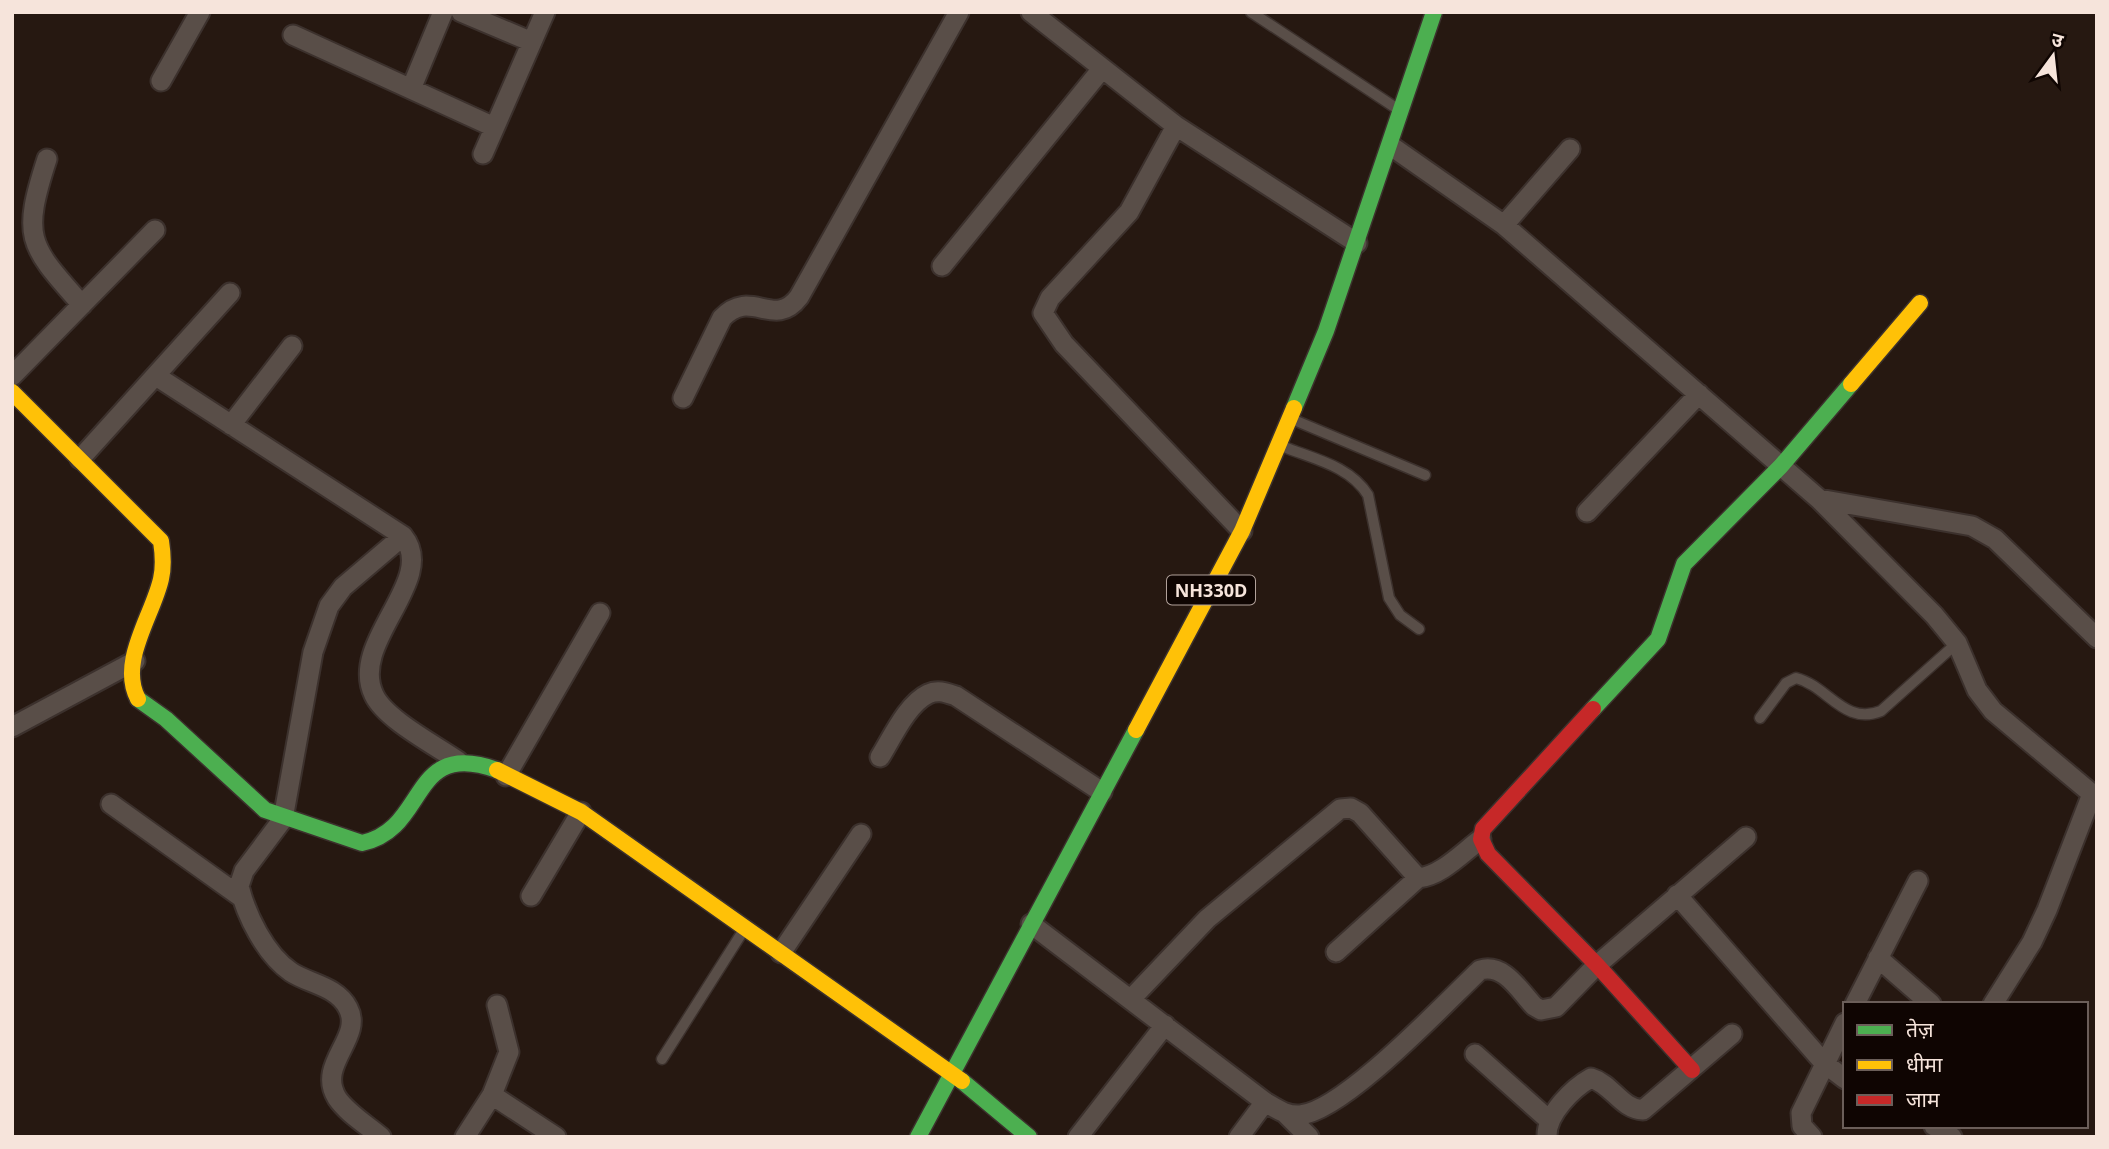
<svg xmlns="http://www.w3.org/2000/svg" width="2109" height="1149" font-family="'Open Sans','Noto Sans Devanagari',sans-serif">
<style>
.lines{fill:none;stroke-linecap:round;stroke-linejoin:round}
.lane-casing{stroke:#3c312d;stroke-width:13}
.street-casing{stroke:#3c312d;stroke-width:23}
.fast-casing{stroke:#3c312d;stroke-width:19}
.slow-casing{stroke:#3c312d;stroke-width:19}
.jam-casing{stroke:#3c312d;stroke-width:19}
.lane{stroke:#594e48;stroke-width:10}
.street{stroke:#594e48;stroke-width:19}
.fast{stroke:#4caf50;stroke-width:16}
.slow{stroke:#ffc107;stroke-width:16}
.jam{stroke:#c62828;stroke-width:16}
.labels{text-anchor:middle;dominant-baseline:central;stroke-width:7;stroke-linejoin:round;paint-order:stroke}
.shield{fill:#0f0502;stroke:#b1a19a;stroke-width:2}
.shield-label{font-size:18px;font-weight:bold;fill:#f6e4db}
</style>
<rect width="100%" height="100%" fill="#261811"/>
<g class="lines">
<defs>
<path id="lane" d="M 1251,12 L 1396,108
M 1294,420 L 1425,475
M 1284,447 C 1314,459 1350,466 1368,495 L 1389,598 L 1400,615 L 1419,629
M 1760,718 L 1786,683 L 1796,678 C 1828,686 1844,726 1881,711 L 1957,643
M 662,1059 L 745,928"/>
<path id="street" d="M 461,12 L 532,42
M 1031,12 L 1176,126 L 1357,243
M 293,35 L 494,127
M 161,81 L 200,12
M 411,89 L 443,12
M 1176,126 L 1129,212 L 1050,298 L 1043,313 L 1064,344 L 1242,531
M 1391,146 L 1504,225 L 1819,499 L 1934,615 L 1957,643 L 1977,690 L 1993,711 L 2097,798
M 483,154 L 545,12
M 47,159 C 21,239 29,245 82,305
M 1504,225 L 1570,149
M 942,266 L 1101,70
M 12,376 L 155,230
M 156,376 L 403,536 C 439,580 348,642 374,695 C 385,719 435,745 458,761
M 683,398 L 722,318 C 751,287 774,330 799,297 L 959,12
M 231,425 L 292,346
M 80,459 L 230,293
M 1819,499 L 1972,526 L 1995,539 L 2097,638
M 1587,512 L 1699,394
M 12,727 L 135,661
M 880,757 C 892,738 907,704 928,694 C 938,689 947,693 956,696 L 1102,792
M 506,776 L 600,613
M 111,804 L 241,897
M 1677,895 L 1824,1063 L 1845,1079
M 531,896 L 581,812
M 1031,924 L 1265,1102 C 1277,1109 1286,1116 1300,1115 C 1344,1111 1444,1004 1480,970 C 1504,963 1519,990 1534,1006 L 1541,1010 L 1556,1007 L 1597,965 L 1746,837
M 1336,952 L 1418,878
M 781,953 L 861,834
M 1878,958 L 1931,1004
M 1131,999 L 1207,919 L 1340,809 L 1351,808 L 1360,813 L 1418,878 C 1441,876 1462,853 1481,839
M 1855,1004 L 1918,881
M 1993,1004 L 2032,942 L 2047,910 L 2092,794
M 1475,1054 L 1550,1121
M 492,1095 L 556,1137
M 1286,1114 L 1309,1137
M 1934,1126 L 1952,1137
M 381,1137 C 367,1125 347,1113 337,1098 C 316,1064 364,1038 348,1008 C 337,986 309,984 291,972 C 265,954 246,915 239,886 L 244,871 L 283,819 L 313,652 L 329,606 L 343,587 L 403,536
M 465,1137 L 492,1095 L 509,1052 L 497,1005
M 1078,1137 L 1165,1025
M 1239,1137 L 1265,1102
M 1547,1137 C 1546,1114 1573,1088 1591,1078 C 1612,1084 1621,1109 1643,1110 L 1732,1034
M 1812,1137 L 1802,1126 L 1801,1113 L 1845,1023"/>
<path id="fast" d="M 1294,408 L 1326,331 L 1434,12
M 138,699 L 166,719 L 265,810 L 362,843 C 429,829 408,738 497,770
M 1593,709 L 1658,639 L 1684,564 L 1781,466 L 1851,384
M 962,1081 L 1029,1137
M 918,1137 L 1136,730"/>
<path id="slow" d="M 1851,384 L 1920,303
M 12,392 L 161,541 C 163,554 164,566 161,579 C 153,615 118,662 138,699
M 1136,730 L 1242,531 L 1294,408
M 497,770 L 581,812 L 962,1081"/>
<path id="jam" d="M 1593,709 L 1483,829 L 1481,839 L 1488,854 L 1597,965 L 1692,1070"/>
</defs>
<use href="#lane" class="lane-casing"/>
<use href="#street" class="street-casing"/>
<use href="#fast" class="fast-casing"/>
<use href="#slow" class="slow-casing"/>
<use href="#jam" class="jam-casing"/>
<use href="#lane" class="lane"/>
<use href="#street" class="street"/>
<use href="#fast" class="fast"/>
<use href="#slow" class="slow"/>
<use href="#jam" class="jam"/>
</g>
<g class="labels">
<rect class="shield" x="1167" y="575.5" width="88" height="29" rx="5"/>
<g class="shield-label">
<text x="1211" y="590">NH330D</text>
</g>
</g>
<rect width="2109" height="1149" fill="none" stroke="#f6e4db" stroke-width="28"/>
<rect x="1843" y="1002" width="245" height="126" fill="#0f0502" stroke="#6b5e59" stroke-width="2"/>
<rect x="1857" y="1025" width="35" height="10" fill="#4caf50" stroke="#6b5e59" stroke-width="2"/>
<text x="1906" y="1037" font-size="21" fill="#f6e4db">तेज़</text>
<rect x="1857" y="1060" width="35" height="10" fill="#ffc107" stroke="#6b5e59" stroke-width="2"/>
<text x="1906" y="1072" font-size="21" fill="#f6e4db">धीमा</text>
<rect x="1857" y="1095" width="35" height="10" fill="#c62828" stroke="#6b5e59" stroke-width="2"/>
<text x="1906" y="1107" font-size="21" fill="#f6e4db">जाम</text>
<g transform="translate(2053 56) rotate(15)" stroke="#0f0502" stroke-width="5" paint-order="stroke">
<path d="M0-5L12 26L0 18L-12 26Z" fill="#f6e4db"/>
<text y="-10" font-size="19" font-weight="bold" text-anchor="middle" fill="#f6e4db">उ</text>
</g>
</svg>
